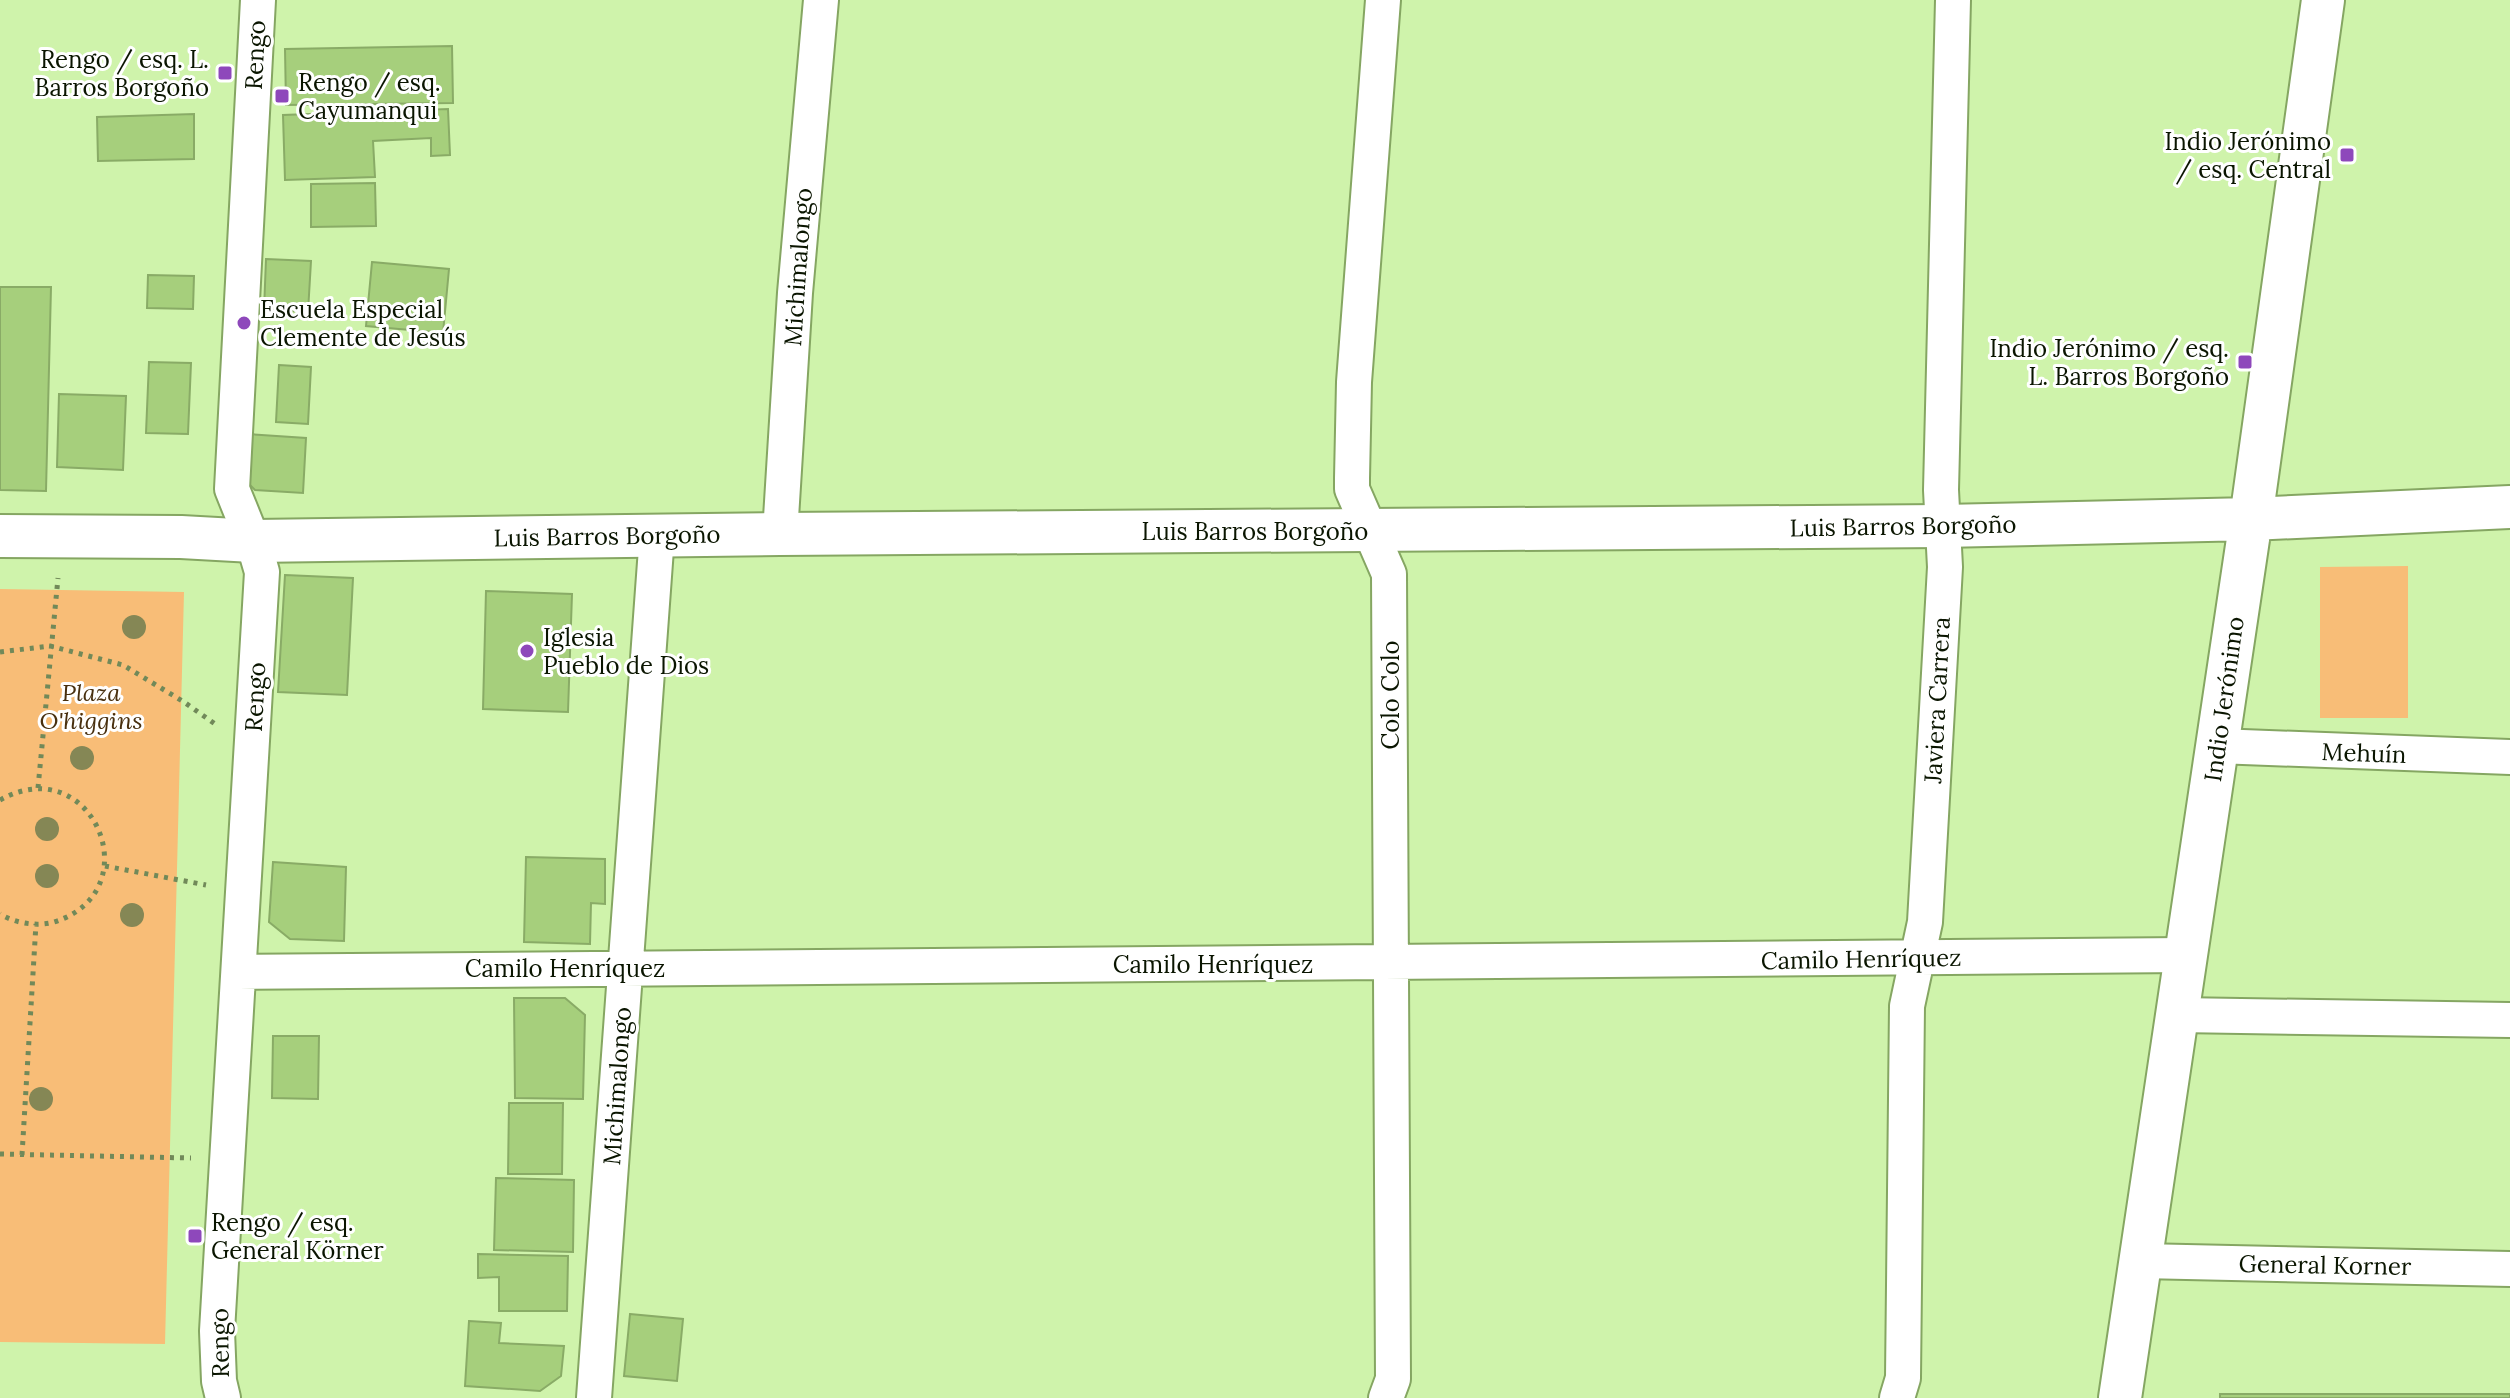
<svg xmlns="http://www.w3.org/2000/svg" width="2510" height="1398" font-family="Lora,serif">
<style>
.green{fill:#f8bd77}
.building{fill:#a6cf7c;stroke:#89ab66;stroke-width:2}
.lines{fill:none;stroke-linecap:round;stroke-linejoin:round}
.minor-casing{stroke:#85a662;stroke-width:38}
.tertiary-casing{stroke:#85a662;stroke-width:46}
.path{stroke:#718959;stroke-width:5;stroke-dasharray:4 6;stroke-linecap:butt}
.minor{stroke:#fff;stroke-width:34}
.tertiary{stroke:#fff;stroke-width:42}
.tree{fill:#858755}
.poi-dot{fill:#8e48bb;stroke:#fff;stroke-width:3}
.labels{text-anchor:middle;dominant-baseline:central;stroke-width:6;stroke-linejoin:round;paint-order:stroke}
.street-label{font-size:24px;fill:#0a1500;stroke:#fff}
.poi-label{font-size:24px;fill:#0a1500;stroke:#fff;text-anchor:start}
.park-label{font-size:24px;font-style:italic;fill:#482f0e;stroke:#fff}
</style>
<rect width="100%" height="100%" fill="#cff3ab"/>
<path class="green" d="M 2408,566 L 2408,718 L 2320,718 L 2320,567 Z
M 0,589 L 184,592 L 165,1344 L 0,1342 Z"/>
<path class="building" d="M 452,46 L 453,103 L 286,105 L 285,49 Z
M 448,109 L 450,155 L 431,156 L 431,138 L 373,141 L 375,177 L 285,180 L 283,115 Z
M 194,114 L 194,159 L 98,161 L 97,117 Z
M 375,183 L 376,226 L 311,227 L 311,184 Z
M 266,259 L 311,261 L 308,312 L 264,310 Z
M 372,262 L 449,269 L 443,333 L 366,326 Z
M 148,275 L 194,276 L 193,309 L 147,308 Z
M 0,287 L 51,287 L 46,491 L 0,490 Z
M 149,362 L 191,363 L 188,434 L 146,433 Z
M 279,365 L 311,367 L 308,424 L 276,422 Z
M 59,394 L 126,396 L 123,470 L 57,467 Z
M 247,434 L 306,438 L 303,493 L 255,490 L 241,476 Z
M 285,575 L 353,578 L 347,695 L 278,692 Z
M 486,591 L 572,594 L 568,712 L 483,709 Z
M 526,857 L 605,859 L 605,904 L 591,903 L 590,944 L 524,942 Z
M 273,862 L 346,867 L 344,941 L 290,939 L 269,922 Z
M 514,998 L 565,998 L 585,1015 L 583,1099 L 515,1098 Z
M 273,1036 L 319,1036 L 318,1099 L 272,1098 Z
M 509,1103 L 563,1103 L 562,1174 L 508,1174 Z
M 496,1178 L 574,1180 L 573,1252 L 494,1250 Z
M 478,1254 L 568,1256 L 567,1311 L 499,1311 L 499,1277 L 478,1278 Z
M 630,1314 L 683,1319 L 677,1381 L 624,1376 Z
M 469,1321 L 501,1323 L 499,1343 L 564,1346 L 561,1376 L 540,1391 L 465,1386 Z
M 2220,1394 L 2510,1394 L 2510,1398 L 2220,1398 Z"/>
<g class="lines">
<defs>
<path id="minor" d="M 1383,0 L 1354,382 L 1352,478 L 1352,489 L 1389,574 L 1393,1379 L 1386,1398
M 780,534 L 795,293 L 821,0
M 2217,746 L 2510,757
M 239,972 L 2186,955
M 2178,1015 L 2510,1020
M 2141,1261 L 2510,1269
M 223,1398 L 219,1381 L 217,1331 L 262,572 L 253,541 L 232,489 L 258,0
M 594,1398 L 657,535
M 1897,1398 L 1903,1378 L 1907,1006 L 1925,922 L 1945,567 L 1941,490 L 1953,0"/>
<path id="tertiary" d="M 0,536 L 181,537 L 253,541 L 780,534 L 1943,526 L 2251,519 L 2510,507
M 2120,1398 L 2251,519 L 2323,0"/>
</defs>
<use href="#minor" class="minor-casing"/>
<use href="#tertiary" class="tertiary-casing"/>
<path class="path" d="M 0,652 L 50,646 L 123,665 L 184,702 L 215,724
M 38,788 L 58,578
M 0,800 C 93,748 152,892 54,922 C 36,927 15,923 0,914
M 105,866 L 206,885
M 0,1154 L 191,1158
M 22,1155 L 36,924"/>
<use href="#minor" class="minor"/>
<use href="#tertiary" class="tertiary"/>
</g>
<g class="tree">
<circle cx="134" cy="627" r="12"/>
<circle cx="82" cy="758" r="12"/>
<circle cx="47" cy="829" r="12"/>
<circle cx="47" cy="876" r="12"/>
<circle cx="132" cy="915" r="12"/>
<circle cx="41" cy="1099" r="12"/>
</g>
<g class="poi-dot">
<rect x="217" y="65" width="16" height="16" rx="4"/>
<rect x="274" y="88" width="16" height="16" rx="4"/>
<rect x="2339" y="147" width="16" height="16" rx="4"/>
<circle cx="244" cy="323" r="8"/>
<rect x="2237" y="354" width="16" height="16" rx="4"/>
<circle cx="527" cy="651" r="8"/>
<rect x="187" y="1228" width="16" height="16" rx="4"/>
</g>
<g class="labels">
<g class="street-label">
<text transform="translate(255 55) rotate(-87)">Rengo</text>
<text transform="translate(798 267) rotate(-86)">Michimalongo</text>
<text transform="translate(1903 526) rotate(-1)">Luis Barros Borgoño</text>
<text x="1255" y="531">Luis Barros Borgoño</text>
<text transform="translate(607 536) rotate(-1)">Luis Barros Borgoño</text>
<text transform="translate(1390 695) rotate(-90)">Colo Colo</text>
<text transform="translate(255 697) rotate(-87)">Rengo</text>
<text transform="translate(2224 699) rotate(-82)">Indio Jerónimo</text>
<text transform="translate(1937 700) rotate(-87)">Javiera Carrera</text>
<text transform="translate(2364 753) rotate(2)">Mehuín</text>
<text transform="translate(1861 959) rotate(-1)">Camilo Henríquez</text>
<text x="1213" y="964">Camilo Henríquez</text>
<text x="565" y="968">Camilo Henríquez</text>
<text transform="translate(617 1086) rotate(-86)">Michimalongo</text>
<text transform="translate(2325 1265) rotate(1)">General Korner</text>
<text transform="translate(220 1343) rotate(-91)">Rengo</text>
</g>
<g class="poi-label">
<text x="209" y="59" text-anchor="end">Rengo / esq. L.<tspan x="209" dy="28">Barros Borgoño</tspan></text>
<text x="298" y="82">Rengo / esq.<tspan x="298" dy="28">Cayumanqui</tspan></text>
<text x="2331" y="141" text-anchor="end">Indio Jerónimo<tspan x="2331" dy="28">/ esq. Central</tspan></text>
<text x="260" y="309">Escuela Especial<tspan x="260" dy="28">Clemente de Jesús</tspan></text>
<text x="2229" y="348" text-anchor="end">Indio Jerónimo / esq.<tspan x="2229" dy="28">L. Barros Borgoño</tspan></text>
<text x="543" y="637">Iglesia<tspan x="543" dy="28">Pueblo de Dios</tspan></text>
<text x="211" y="1222">Rengo / esq.<tspan x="211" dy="28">General Körner</tspan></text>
</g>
<g class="park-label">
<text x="91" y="692">Plaza<tspan x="91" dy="28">O'higgins</tspan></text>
</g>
</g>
</svg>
